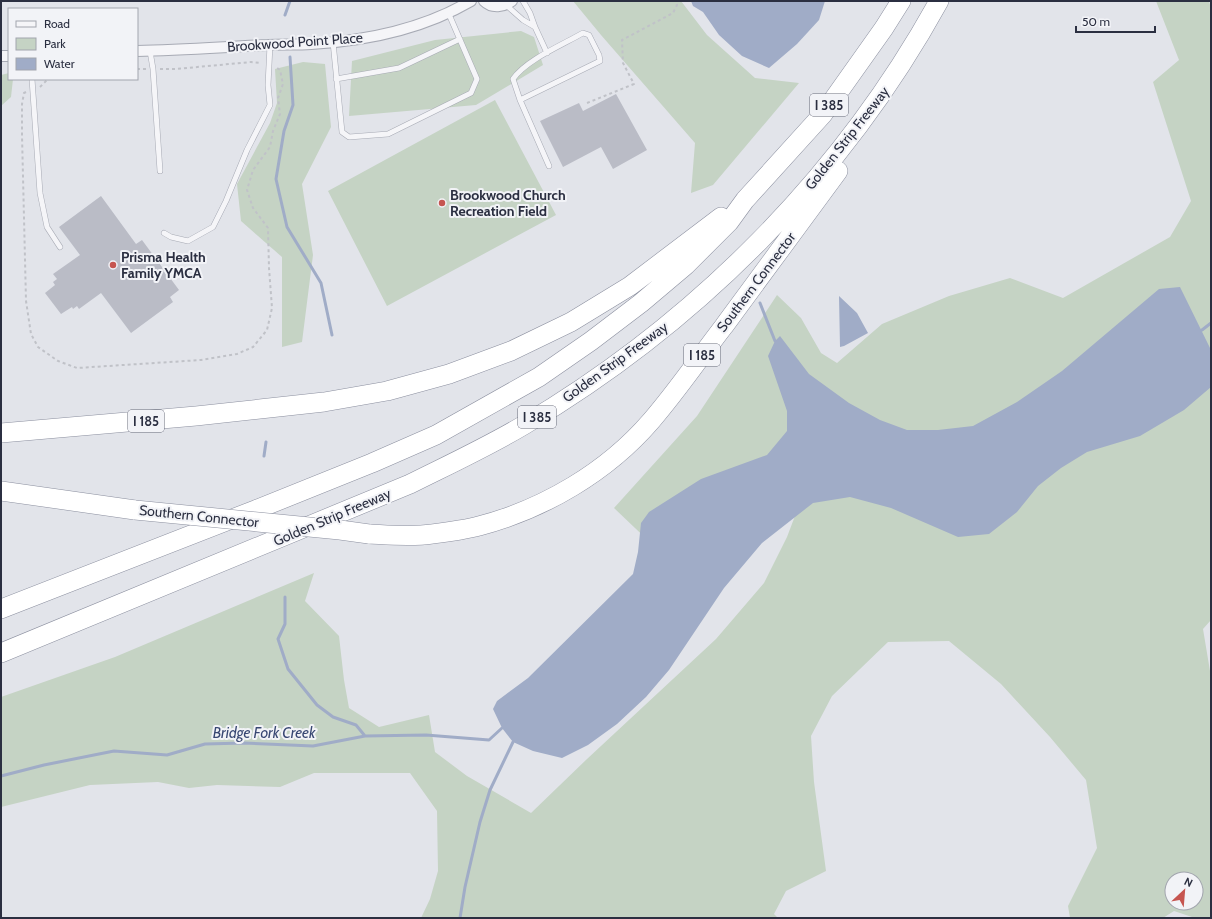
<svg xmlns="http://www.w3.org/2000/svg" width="1212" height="919" font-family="Cabin,sans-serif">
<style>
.green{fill:#c5d3c4;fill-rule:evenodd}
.water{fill:#a0acc7}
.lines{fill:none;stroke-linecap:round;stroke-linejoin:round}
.stream{stroke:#a0acc7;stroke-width:3}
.building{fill:#babcc6}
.lane-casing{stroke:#a7aab4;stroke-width:6}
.street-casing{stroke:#a7aab4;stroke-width:12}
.highway-casing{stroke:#8b8f9f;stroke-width:20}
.path{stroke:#c0c2c8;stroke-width:2;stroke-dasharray:3 3;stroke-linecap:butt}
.lane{stroke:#f5f5f8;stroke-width:5}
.street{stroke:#f5f5f8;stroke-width:10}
.highway{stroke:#fff;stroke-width:19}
.highway-bridge-casing{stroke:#8b8f9f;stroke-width:20;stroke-linecap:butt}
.highway-bridge{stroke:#fff;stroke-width:19}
.poi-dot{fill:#c65550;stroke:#f2f3f7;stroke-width:1.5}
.labels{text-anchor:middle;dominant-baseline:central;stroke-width:4;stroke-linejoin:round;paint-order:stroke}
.shield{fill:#f2f3f7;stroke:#676a78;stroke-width:1}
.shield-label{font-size:13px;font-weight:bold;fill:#2b2f41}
.street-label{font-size:14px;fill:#2b2f41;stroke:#f2f3f7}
.poi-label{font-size:14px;font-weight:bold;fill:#2b2f41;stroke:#f2f3f7;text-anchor:start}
.water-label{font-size:15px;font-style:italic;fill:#384772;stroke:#f2f3f7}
</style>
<rect width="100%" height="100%" fill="#e2e4ea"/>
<path class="green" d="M 573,1 L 681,1 L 707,35 L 755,78 L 799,83 L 713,185 L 691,193 L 695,143 L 601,35 Z
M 1156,1 L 1209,1 L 1211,8 L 1211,620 L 1203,629 L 1211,677 L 1211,918 L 1195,918 L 1174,911 L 1163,918 L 1070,918 L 1068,906 L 1097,848 L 1086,780 L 1050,737 L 1001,684 L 949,641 L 888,642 L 832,696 L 811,736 L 814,782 L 826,871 L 786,891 L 774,914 L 778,918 L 421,918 L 430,899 L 438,871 L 437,811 L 410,773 L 314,773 L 280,787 L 217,785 L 189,788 L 158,782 L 90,785 L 1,807 L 1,697 L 115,657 L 314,573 L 305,601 L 339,636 L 344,680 L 349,708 L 379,727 L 429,715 L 435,752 L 467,776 L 531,813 L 587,759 L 716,639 L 764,583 L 787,537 L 798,508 L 656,548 L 614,508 L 697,416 L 777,295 L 801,318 L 821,353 L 837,363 L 882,324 L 949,296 L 1010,278 L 1063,298 L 1170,237 L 1191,201 L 1153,82 L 1179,60 ZM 1172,879 L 1196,879 L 1196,903 L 1172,903 Z
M 521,31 L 534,37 L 543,65 L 476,105 L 349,116 L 352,61 L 435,40 Z
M 303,62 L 325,64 L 331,127 L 302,184 L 313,255 L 302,342 L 282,347 L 282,257 L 241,221 L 237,184 L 270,123 L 277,103 L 275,69 Z
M 9,73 L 9,79 L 13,79 L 11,97 L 1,106 L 1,75 Z
M 495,100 L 556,215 L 387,306 L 328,191 Z"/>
<path class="water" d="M 691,1 L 825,1 L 819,20 L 797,44 L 769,68 L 742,56 L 719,35 L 703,12 L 693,6 Z
M 1180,287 L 1211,350 L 1211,387 L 1184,410 L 1140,436 L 1087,452 L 1061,468 L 1038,486 L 1017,512 L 989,534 L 958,537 L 891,508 L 850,497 L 813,503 L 762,543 L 724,588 L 669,670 L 646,697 L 617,724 L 588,745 L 562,758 L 533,751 L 513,742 L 502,728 L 493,709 L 497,701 L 528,678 L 633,574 L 638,552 L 641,523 L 649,512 L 701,479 L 767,455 L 787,431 L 787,411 L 768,356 L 775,341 L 780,336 L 809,374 L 849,403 L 880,420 L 907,430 L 938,430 L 973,426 L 1017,402 L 1062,371 L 1159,289 Z
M 839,296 L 857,313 L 868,333 L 844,346 L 840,347 Z"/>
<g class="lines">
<path class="stream" d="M 285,15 L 290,1
M 290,57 L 293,105 L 284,131 L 276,179 L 287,227 L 321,283 L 332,335
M 760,303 L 775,341
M 1202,330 L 1211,323
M 264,456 L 266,442
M 285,597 L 285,624 L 278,639 L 288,669 L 317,705 L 333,717 L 356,725 L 365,736
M 1,776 L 44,765 L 114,751 L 167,755 L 205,744 L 244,743 L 313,746 L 365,736 L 426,735 L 489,740 L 502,728
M 460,918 L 465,887 L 480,822 L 490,790 L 513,742"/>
</g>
<path class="building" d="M 616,94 L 647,150 L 613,169 L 601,147 L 563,167 L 540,121 L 579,103 L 583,111 Z
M 101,196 L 136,244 L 142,240 L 179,290 L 170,297 L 173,302 L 131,333 L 101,293 L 79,309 L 77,306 L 73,309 L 72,307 L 61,314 L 45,293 L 55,285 L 53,282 L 57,279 L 53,274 L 80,255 L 59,227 Z"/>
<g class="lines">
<defs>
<path id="lane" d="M 506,5 L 523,20 L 535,27 L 530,13 L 523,1
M 535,27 L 547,53
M 333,42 L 342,132 L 349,137 L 388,134 L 471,93 L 477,79 L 448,12
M 150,51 L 153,69 L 160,171
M 32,79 L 40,193 L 47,227 L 60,247
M 336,79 L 399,68 L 460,39
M 520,100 L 600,61 L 599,55 L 589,35 L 583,33 C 562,45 526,60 513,79 L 520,100 L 549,166
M 164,233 L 171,237 L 188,241 L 213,227 L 226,201 L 247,150 L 270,105 L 268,85 L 270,45"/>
<path id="street" d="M 484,1 C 492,9 504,7 512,1
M 137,51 C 181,50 224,47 268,45 C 282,44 296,45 311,44 C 365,41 423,29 471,1
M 1,56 L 9,56"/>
<path id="highway" d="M 1,433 L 196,416 L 324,402 L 387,391 L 449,374 L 511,351 L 571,322 L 630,286 L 721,217
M 1,491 L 135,510
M 369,534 C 390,535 412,537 432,534 C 448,532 464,530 479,526 C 544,509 607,472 651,421 C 677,391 700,357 724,326 C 762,274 800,223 838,171
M 1,609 L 255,510 L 372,463 L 436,435 L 539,377 L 591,341 L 641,303 L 686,265 L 729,222 L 745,200 L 823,114 L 884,28 L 901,1
M 1,653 L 410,484 C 448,465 487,447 524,425 C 696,323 842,177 939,1"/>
</defs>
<use href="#lane" class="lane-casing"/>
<use href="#street" class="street-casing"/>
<use href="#highway" class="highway-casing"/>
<path class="path" d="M 137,69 L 146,69
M 160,69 L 176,69 L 251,62 L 261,63
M 40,87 L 48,79
M 26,92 L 24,93 L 22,104 L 22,135 L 26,301 L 31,334 L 38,347 L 58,361 L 77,368 L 201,360 L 237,354 L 253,347 L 267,330 L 272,308 L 269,268 L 268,228 L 253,208 L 247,190 L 253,170 L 270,147 L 273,131 L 280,114 L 278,98 L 283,84 L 280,70 L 277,68
M 587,103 L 634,84 L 623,63 L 622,40 L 673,13 L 677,5 L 676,1"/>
<use href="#lane" class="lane"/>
<use href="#street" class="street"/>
<use href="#highway" class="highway"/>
<defs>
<path id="highway-bridge" d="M 135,510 L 340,530 L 369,534"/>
</defs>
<use href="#highway-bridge" class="highway-bridge-casing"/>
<use href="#highway-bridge" class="highway-bridge"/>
</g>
<g class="poi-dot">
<circle cx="442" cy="203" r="4"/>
<circle cx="113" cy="265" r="4"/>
</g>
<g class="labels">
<g class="shield">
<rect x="810" y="94" width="38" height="22" rx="3"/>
<rect x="684" y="344" width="36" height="22" rx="3"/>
<rect x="518" y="406" width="38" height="22" rx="3"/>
<rect x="128" y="410" width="36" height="22" rx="3"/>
</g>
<g class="shield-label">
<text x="829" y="105">I 385</text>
<text x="702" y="355">I 185</text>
<text x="537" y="417">I 385</text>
<text x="146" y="421">I 185</text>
</g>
<g class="street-label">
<text transform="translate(295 42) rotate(-4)">Brookwood Point Place</text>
<text transform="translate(847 138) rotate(-52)">Golden Strip Freeway</text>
<text transform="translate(756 282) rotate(-53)">Southern Connector</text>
<text transform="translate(615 362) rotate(-36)">Golden Strip Freeway</text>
<text transform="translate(199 516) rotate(6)">Southern Connector</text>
<text transform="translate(332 517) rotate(-23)">Golden Strip Freeway</text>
</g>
<g class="poi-label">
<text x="450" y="195">Brookwood Church<tspan x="450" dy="16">Recreation Field</tspan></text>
<text x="121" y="257">Prisma Health<tspan x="121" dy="16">Family YMCA</tspan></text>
</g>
<g class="water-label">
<text x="264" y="733">Bridge Fork Creek</text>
</g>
</g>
<rect width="1212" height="919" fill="none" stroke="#2b2f41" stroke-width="4"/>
<rect x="8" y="8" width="130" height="72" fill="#f2f3f7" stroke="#a2a5ae"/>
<rect x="16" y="21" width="20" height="6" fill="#f5f5f8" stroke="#a2a5ae"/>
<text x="44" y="28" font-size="12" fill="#2b2f41">Road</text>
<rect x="16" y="38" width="20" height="12" fill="#c5d3c4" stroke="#a2a5ae"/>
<text x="44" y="48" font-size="12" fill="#2b2f41">Park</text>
<rect x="16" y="58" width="20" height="12" fill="#a0acc7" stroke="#a2a5ae"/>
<text x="44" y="68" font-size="12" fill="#2b2f41">Water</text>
<g transform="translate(1184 891) rotate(26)"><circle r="19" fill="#f2f3f7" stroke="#a2a5ae"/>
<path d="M0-3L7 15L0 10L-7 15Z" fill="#c65550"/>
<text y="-6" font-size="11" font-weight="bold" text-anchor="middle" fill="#2b2f41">N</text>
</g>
<path d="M1076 26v6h79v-6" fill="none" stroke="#2b2f41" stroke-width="2"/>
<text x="1082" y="26" font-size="12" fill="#2b2f41" stroke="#f2f3f7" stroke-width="3" paint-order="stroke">50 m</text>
</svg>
